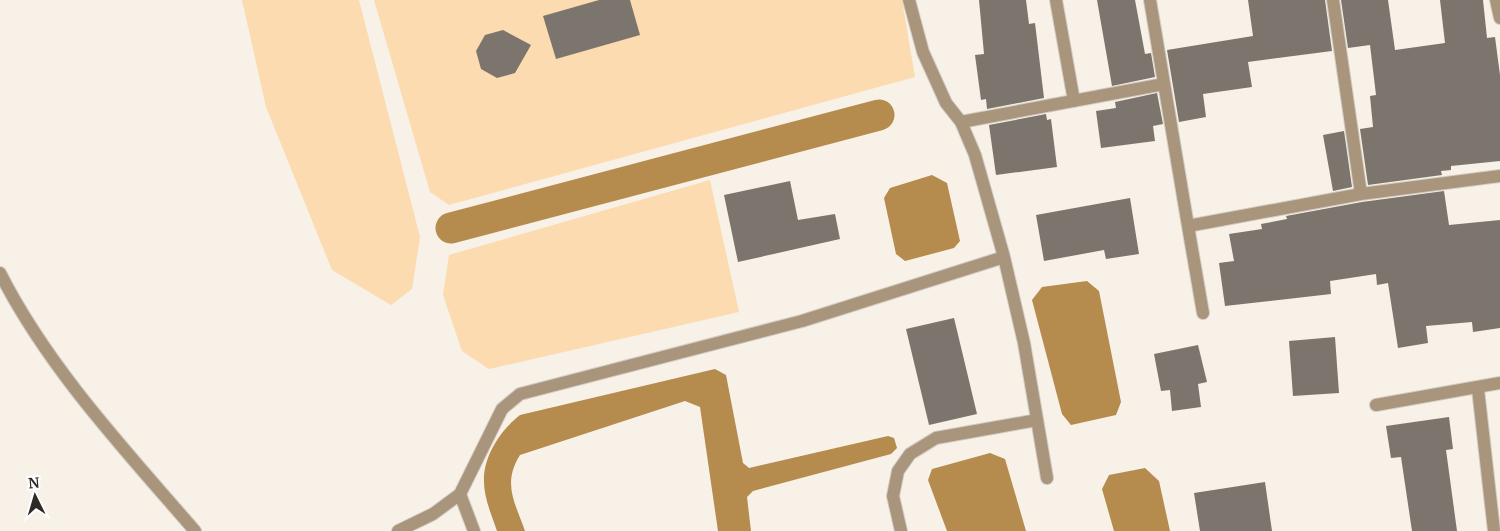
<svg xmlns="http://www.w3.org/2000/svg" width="1500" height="531" font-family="Merriweather,serif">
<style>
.green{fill:#fbdbaf}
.water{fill:#b58b4e}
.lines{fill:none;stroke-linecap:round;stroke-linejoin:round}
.canal{stroke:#b58b4e;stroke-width:31}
.building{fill:#7b756d}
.minor-casing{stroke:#d3cdc5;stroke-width:14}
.minor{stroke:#a8957c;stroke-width:12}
</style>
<rect width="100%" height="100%" fill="#f7f1e8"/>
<path class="green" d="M 242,0 L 359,0 L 420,237 L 412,289 L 391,305 L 332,270 L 266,107 Z
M 374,0 L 902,0 L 915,77 L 449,205 L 430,192 Z
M 710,180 L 739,312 L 489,369 L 462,351 L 443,295 L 449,255 Z"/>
<path class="water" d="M 932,175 L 947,183 L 960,241 L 954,248 L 905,261 L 896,254 L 884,198 L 890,188 Z
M 1087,281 L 1099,291 L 1121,402 L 1116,415 L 1071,425 L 1062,414 L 1032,300 L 1042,287 Z
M 715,369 L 726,375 L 743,463 L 749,468 L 888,436 L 894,438 L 897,448 L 891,454 L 753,491 L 747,497 L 751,531 L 718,531 L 700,407 L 685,401 L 520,455 C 502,484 515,502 525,531 L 497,531 C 492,516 484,498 484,482 C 483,456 501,430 520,415 Z
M 990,453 L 1005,459 L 1026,531 L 947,531 L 928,480 L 932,469 Z
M 1145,468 L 1159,481 L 1170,531 L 1114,531 L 1102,489 L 1109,475 Z"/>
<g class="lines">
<path class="canal" d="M 451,228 L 879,115"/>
</g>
<path class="building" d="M 599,0 L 630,0 L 640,35 L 556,59 L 543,16 Z
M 979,0 L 1026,0 L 1029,24 L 1035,23 L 1044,98 L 987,109 L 986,99 L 981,100 L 975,55 L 984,54 Z
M 1097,0 L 1135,0 L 1145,54 L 1151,53 L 1155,77 L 1112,86 Z
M 1248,0 L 1325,0 L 1332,51 L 1248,62 L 1252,87 L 1203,94 L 1206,117 L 1179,122 L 1167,50 L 1253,36 Z
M 1341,0 L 1388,0 L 1395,50 L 1445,43 L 1440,0 L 1483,0 L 1487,38 L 1495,37 L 1500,75 L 1500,161 L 1451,166 L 1451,170 L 1441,171 L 1442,175 L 1368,185 L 1360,129 L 1373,127 L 1370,96 L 1376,95 L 1370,45 L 1348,48 Z
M 503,30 L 531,45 L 515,73 L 497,78 L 481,69 L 476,51 L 485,35 Z
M 1157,93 L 1163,124 L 1153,126 L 1155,141 L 1101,148 L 1096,111 L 1116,108 L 1115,102 Z
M 1046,114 L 1047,120 L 1051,119 L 1057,167 L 996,175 L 989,125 Z
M 1344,131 L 1352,187 L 1333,191 L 1323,135 Z
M 790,181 L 798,220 L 835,214 L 840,239 L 738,262 L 724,195 Z
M 1444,191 L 1449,225 L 1500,220 L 1500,328 L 1473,332 L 1472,322 L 1426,326 L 1428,343 L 1398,348 L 1388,283 L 1377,285 L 1376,274 L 1330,281 L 1331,294 L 1225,306 L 1219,263 L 1234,261 L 1229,234 L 1262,229 L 1261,224 L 1287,219 L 1286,216 L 1362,202 Z
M 1130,198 L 1139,254 L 1106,259 L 1104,250 L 1044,261 L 1036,215 Z
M 954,318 L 977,414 L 929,425 L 906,329 Z
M 1335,337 L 1339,393 L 1293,396 L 1289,341 Z
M 1198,345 L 1207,382 L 1198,384 L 1201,407 L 1172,411 L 1170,390 L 1161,391 L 1154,354 Z
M 1449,417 L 1453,449 L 1446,450 L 1457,531 L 1412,531 L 1401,457 L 1391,458 L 1386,426 Z
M 1265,482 L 1272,531 L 1200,531 L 1194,493 Z"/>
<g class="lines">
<defs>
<path id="minor" d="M 909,0 L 923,52 L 946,103 L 961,122 L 975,155 L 1004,257 L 1024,343 L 1047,478
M 1056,0 L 1074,101
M 1150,0 L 1188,226 L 1361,194 L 1500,176
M 1333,0 L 1361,194
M 1496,0 L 1500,18
M 961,122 L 1164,84
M 1188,226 L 1203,313
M 0,273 C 48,368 126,451 195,531
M 1478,389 L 1494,531
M 1376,405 L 1500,383
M 460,494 L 474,531
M 398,531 L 433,514 L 460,494 L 502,409 L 520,394 L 802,321 L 1004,257
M 901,531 L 893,496 L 898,471 L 910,454 L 936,438 L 1037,420"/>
</defs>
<use href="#minor" class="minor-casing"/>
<use href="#minor" class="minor"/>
</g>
<g transform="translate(35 496) rotate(355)" stroke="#ffffff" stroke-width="4" paint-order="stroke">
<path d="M0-4L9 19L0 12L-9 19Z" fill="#2d2b27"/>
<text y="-8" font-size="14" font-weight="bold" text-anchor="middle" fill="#2d2b27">N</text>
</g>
</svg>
